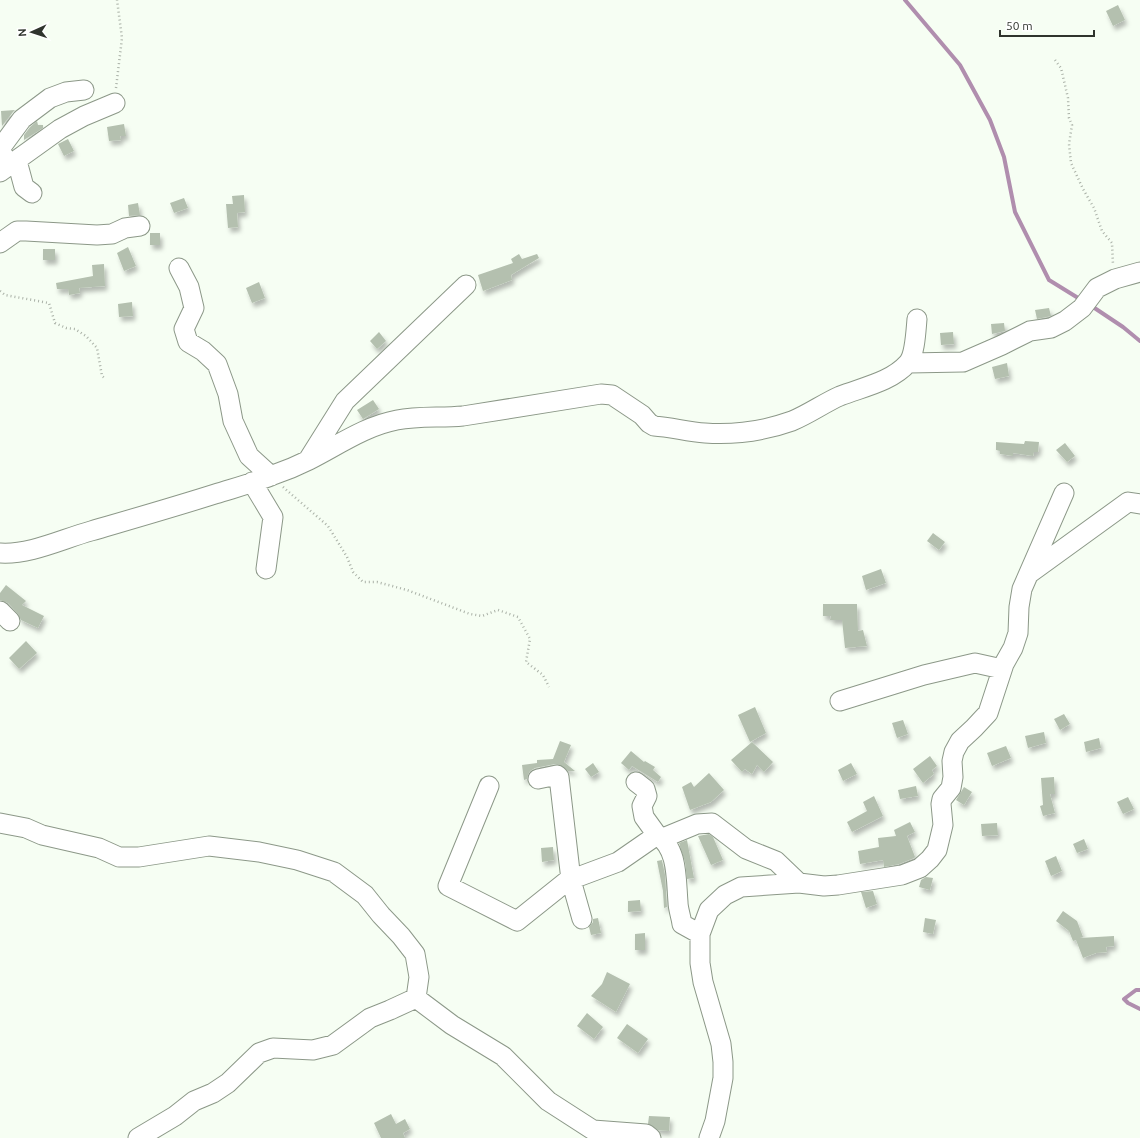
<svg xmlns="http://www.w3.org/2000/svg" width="1140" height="1138" font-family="Ubuntu,sans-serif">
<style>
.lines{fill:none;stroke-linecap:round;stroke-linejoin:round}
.stream{stroke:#b08eae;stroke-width:4}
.building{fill:#b4c0af;filter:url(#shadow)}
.minor-casing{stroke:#8c9888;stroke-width:21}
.path{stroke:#aab1a7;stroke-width:2.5;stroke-dasharray:1 3;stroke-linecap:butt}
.minor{stroke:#fff;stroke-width:19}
</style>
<defs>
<filter id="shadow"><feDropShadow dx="2.5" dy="4.5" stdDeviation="2" flood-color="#0004"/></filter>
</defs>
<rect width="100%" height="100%" fill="#f6fef3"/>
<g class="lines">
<path class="stream" d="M 905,0 L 960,65 L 990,120 L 1004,157 L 1015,212 L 1049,280 L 1083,301
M 1090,305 L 1123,327 L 1140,341
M 1140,990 L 1136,990 L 1124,999 L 1128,1003 L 1140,1009"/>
</g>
<path class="building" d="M 1118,5 L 1125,20 L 1113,26 L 1106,11 Z
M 15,110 L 13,112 L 2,126 L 1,111 Z
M 37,121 L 38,125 L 43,125 L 43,128 L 24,140 L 24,135 L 30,127 Z
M 124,124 L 126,136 L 120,136 L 121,140 L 109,141 L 107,127 Z
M 68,139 L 74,151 L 64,156 L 58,144 Z
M 244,195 L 245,212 L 237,213 L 238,227 L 228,228 L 226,204 L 233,204 L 232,196 Z
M 184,198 L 188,208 L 174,213 L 170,203 Z
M 138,203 L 140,215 L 129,216 L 128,205 Z
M 150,233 L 160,233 L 160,245 L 150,245 Z
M 128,247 L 136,266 L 124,271 L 117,253 Z
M 43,249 L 55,249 L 55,260 L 43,260 Z
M 519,254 L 522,259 L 537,254 L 539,258 L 511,275 L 512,280 L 483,291 L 478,275 L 513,263 L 511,259 Z
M 104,264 L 105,286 L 79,288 L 80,293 L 69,295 L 68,289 L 57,289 L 56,283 L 93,276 L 92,265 Z
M 259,282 L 265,298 L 252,303 L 246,288 Z
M 132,302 L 133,316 L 119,317 L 118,304 Z
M 1049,308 L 1051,316 L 1037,319 L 1035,310 Z
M 1004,323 L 1005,331 L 992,334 L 991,324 Z
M 379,332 L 386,341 L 377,349 L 370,341 Z
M 953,332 L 954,344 L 941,345 L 940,333 Z
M 1007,363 L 1009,376 L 995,379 L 992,367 Z
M 373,400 L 379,409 L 363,419 L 357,410 Z
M 1025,441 L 1039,442 L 1038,452 L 1034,452 L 1033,456 L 1013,453 L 1013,456 L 1000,454 L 1000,451 L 996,450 L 996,442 L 1024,444 Z
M 1065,443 L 1075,456 L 1067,462 L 1056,450 Z
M 933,533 L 945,542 L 939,550 L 927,541 Z
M 881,569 L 886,583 L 866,590 L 862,576 Z
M 6,585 L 26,601 L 22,605 L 44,616 L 38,628 L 21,620 L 18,614 L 8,603 L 0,600 L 0,593 Z
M 823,604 L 857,604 L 858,631 L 863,630 L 867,646 L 845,648 L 842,620 L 830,620 L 831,616 L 823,616 Z
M 26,641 L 37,653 L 19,669 L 9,658 Z
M 755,707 L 766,733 L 750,742 L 738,715 Z
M 1064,714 L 1070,724 L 1060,730 L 1054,719 Z
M 903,720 L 908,734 L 897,738 L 892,723 Z
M 1044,732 L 1046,743 L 1028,748 L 1025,736 Z
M 1099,738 L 1101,748 L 1086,752 L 1084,742 Z
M 560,741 L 571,745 L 564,762 L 575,771 L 568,771 L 560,765 L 555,764 L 535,768 L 530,771 L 528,775 L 527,779 L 524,780 L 522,765 L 537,763 L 537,760 L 553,759 Z
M 752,742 L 773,762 L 764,772 L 757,765 L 752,774 L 745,769 L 742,772 L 731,760 Z
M 1006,746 L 1011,758 L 992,766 L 987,753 Z
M 631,751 L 644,762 L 645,761 L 655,767 L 653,770 L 661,777 L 658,782 L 632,766 L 629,770 L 621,763 Z
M 930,756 L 937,766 L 932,770 L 934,774 L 923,783 L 913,769 Z
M 593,763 L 599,772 L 591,777 L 585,769 Z
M 851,763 L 857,774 L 843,781 L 838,770 Z
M 709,773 L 724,790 L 711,802 L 690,810 L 682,787 L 691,782 L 694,787 Z
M 1054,777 L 1055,794 L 1050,794 L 1055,813 L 1043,816 L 1040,806 L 1043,805 L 1041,778 Z
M 916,786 L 918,796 L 900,799 L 898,790 Z
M 964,787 L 972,792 L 964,805 L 956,800 Z
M 874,796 L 883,816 L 852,832 L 847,822 L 867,811 L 863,802 Z
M 1128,797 L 1134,809 L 1123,814 L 1117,802 Z
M 910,822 L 915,832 L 907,836 L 915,857 L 914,858 L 899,864 L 884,867 L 883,860 L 860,864 L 858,851 L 879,847 L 878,838 L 896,836 L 894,830 Z
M 997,823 L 998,835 L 982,836 L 981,824 Z
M 709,834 L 713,837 L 723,860 L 711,865 L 698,836 Z
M 1084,839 L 1088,849 L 1077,853 L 1073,844 Z
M 687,840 L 694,878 L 687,879 L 685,862 L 679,843 Z
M 553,847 L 554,860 L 542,862 L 541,848 Z
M 1056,856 L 1062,871 L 1051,876 L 1045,861 Z
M 662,860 L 665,875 L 667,907 L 664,908 L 663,891 L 657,861 Z
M 926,877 L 933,878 L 930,890 L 919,887 L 921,880 Z
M 873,891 L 877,904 L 866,908 L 861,892 Z
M 640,900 L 641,911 L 628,912 L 628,901 Z
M 1063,911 L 1077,921 L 1083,937 L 1080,938 L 1114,936 L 1114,946 L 1106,947 L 1107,952 L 1096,953 L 1083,958 L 1076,940 L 1073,941 L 1069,931 L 1056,921 Z
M 598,918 L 601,933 L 591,935 L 589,927 L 593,922 L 593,919 Z
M 925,918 L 936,920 L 933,934 L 923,932 Z
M 645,933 L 645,950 L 635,950 L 635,934 Z
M 607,972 L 630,984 L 616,1012 L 591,996 L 602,984 Z
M 587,1013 L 603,1027 L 594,1039 L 577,1026 Z
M 627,1024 L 648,1039 L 638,1053 L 617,1038 Z
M 391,1114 L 396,1124 L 405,1119 L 410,1129 L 403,1133 L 405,1138 L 381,1138 L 374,1123 Z
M 649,1116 L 670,1117 L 669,1131 L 658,1130 L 648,1124 Z"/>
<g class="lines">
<defs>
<path id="minor" d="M 17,161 L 24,187 L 32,193
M 8,167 L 2,152 L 2,146 L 22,119 L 50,98 L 66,92 L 84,90
M 0,172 L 60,129 L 84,116 L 115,103
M 0,243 L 17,231 L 26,231 L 97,235 L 112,234 L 125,228 L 140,226
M 179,268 L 189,287 L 194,308 L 184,329 L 188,342 L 203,351 L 217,364 L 228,394 L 233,421 L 249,456 L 271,476
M 909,363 L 963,362 L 1002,345 L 1030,331 L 1051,328 L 1065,321 L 1082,308 L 1097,288 L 1115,279 L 1140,272
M 308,460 L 345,401 L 466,285
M 252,482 L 273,517 L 266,569
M 0,553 C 30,555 62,539 91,531 C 132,519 174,507 215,494 C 234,488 254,483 273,475 C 285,471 297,466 309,460 C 337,446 365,426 397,420 C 418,416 441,418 463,416 L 601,394 L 612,395 L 642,415 L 649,423 L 654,426 C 671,427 688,432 705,433 C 734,435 764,431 792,421 C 809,414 824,403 840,396 C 863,387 891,382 908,363 C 915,355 916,330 917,319
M 1030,573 L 1128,502 L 1140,504
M 0,611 L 10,621
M 840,701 L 924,675 L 975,663 L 1002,669
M 538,779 L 557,775 L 559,777 L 571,880 L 582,919
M 636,782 L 645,789 L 647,796 L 642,806 L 644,817 L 657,835
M 489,786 L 448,886 L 517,921 L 567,881 L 618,862 L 657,835 C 678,848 676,879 678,902 C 678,909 681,916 682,924 L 700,934
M 0,823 L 26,828 L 42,835 L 99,848 L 119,857 L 139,857 L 209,846 L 259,852 L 297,860 L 334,872 L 365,895 L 381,915 L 401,936 L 415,954 L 419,977 L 416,998 L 390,1010 L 370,1018 L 333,1045 L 313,1050 L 273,1048 L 259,1053 L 228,1083 L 213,1093 L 194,1101 L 175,1116 L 138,1138
M 663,838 L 697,824 L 712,823 L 746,849 L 776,861 L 799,883
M 416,998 L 452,1025 L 503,1056 L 548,1101 L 593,1130 L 646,1134 L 651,1138
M 709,1138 L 715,1121 L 723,1078 L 723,1062 L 721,1044 L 703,982 L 700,963 L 700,934 L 709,910 L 725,895 L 741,887 L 799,883 L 824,886 L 838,885 L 902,875 L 920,868 L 930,859 L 937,850 L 943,825 L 941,804 L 942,799 L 951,788 L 953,777 L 952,761 L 954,752 L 960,741 L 974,728 L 988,713 L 1004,664 L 1013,648 L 1018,633 L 1019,607 L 1022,589 L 1064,493"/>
</defs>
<use href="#minor" class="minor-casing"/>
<path class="path" d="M 1055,60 L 1061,68 L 1068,98 L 1069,118 L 1072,125 L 1069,144 L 1071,163 L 1083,189 L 1094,208 L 1102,231 L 1112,243 L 1113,265
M 116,88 L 122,38 L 117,0
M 0,291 L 5,295 L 49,303 L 55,323 L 66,328 L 75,329 L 86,336 L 97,348 L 102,376 L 106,379
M 283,487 L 328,526 L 347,557 L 353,572 L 363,582 L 377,582 L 407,590 L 470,614 L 482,616 L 498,610 L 518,617 L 530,639 L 526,662 L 543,675 L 549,687"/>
<use href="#minor" class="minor"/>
</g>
<g transform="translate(32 32) rotate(267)" stroke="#ffffff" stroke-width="3" paint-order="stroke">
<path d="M0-3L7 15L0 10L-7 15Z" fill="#2f342d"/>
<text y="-6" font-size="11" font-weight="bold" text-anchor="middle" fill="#2f342d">N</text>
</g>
<path d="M1000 30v6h94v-6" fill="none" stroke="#2f342d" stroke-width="2"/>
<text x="1006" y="30" font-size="12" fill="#2f342d" stroke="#ffffff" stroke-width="3" paint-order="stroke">50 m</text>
</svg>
